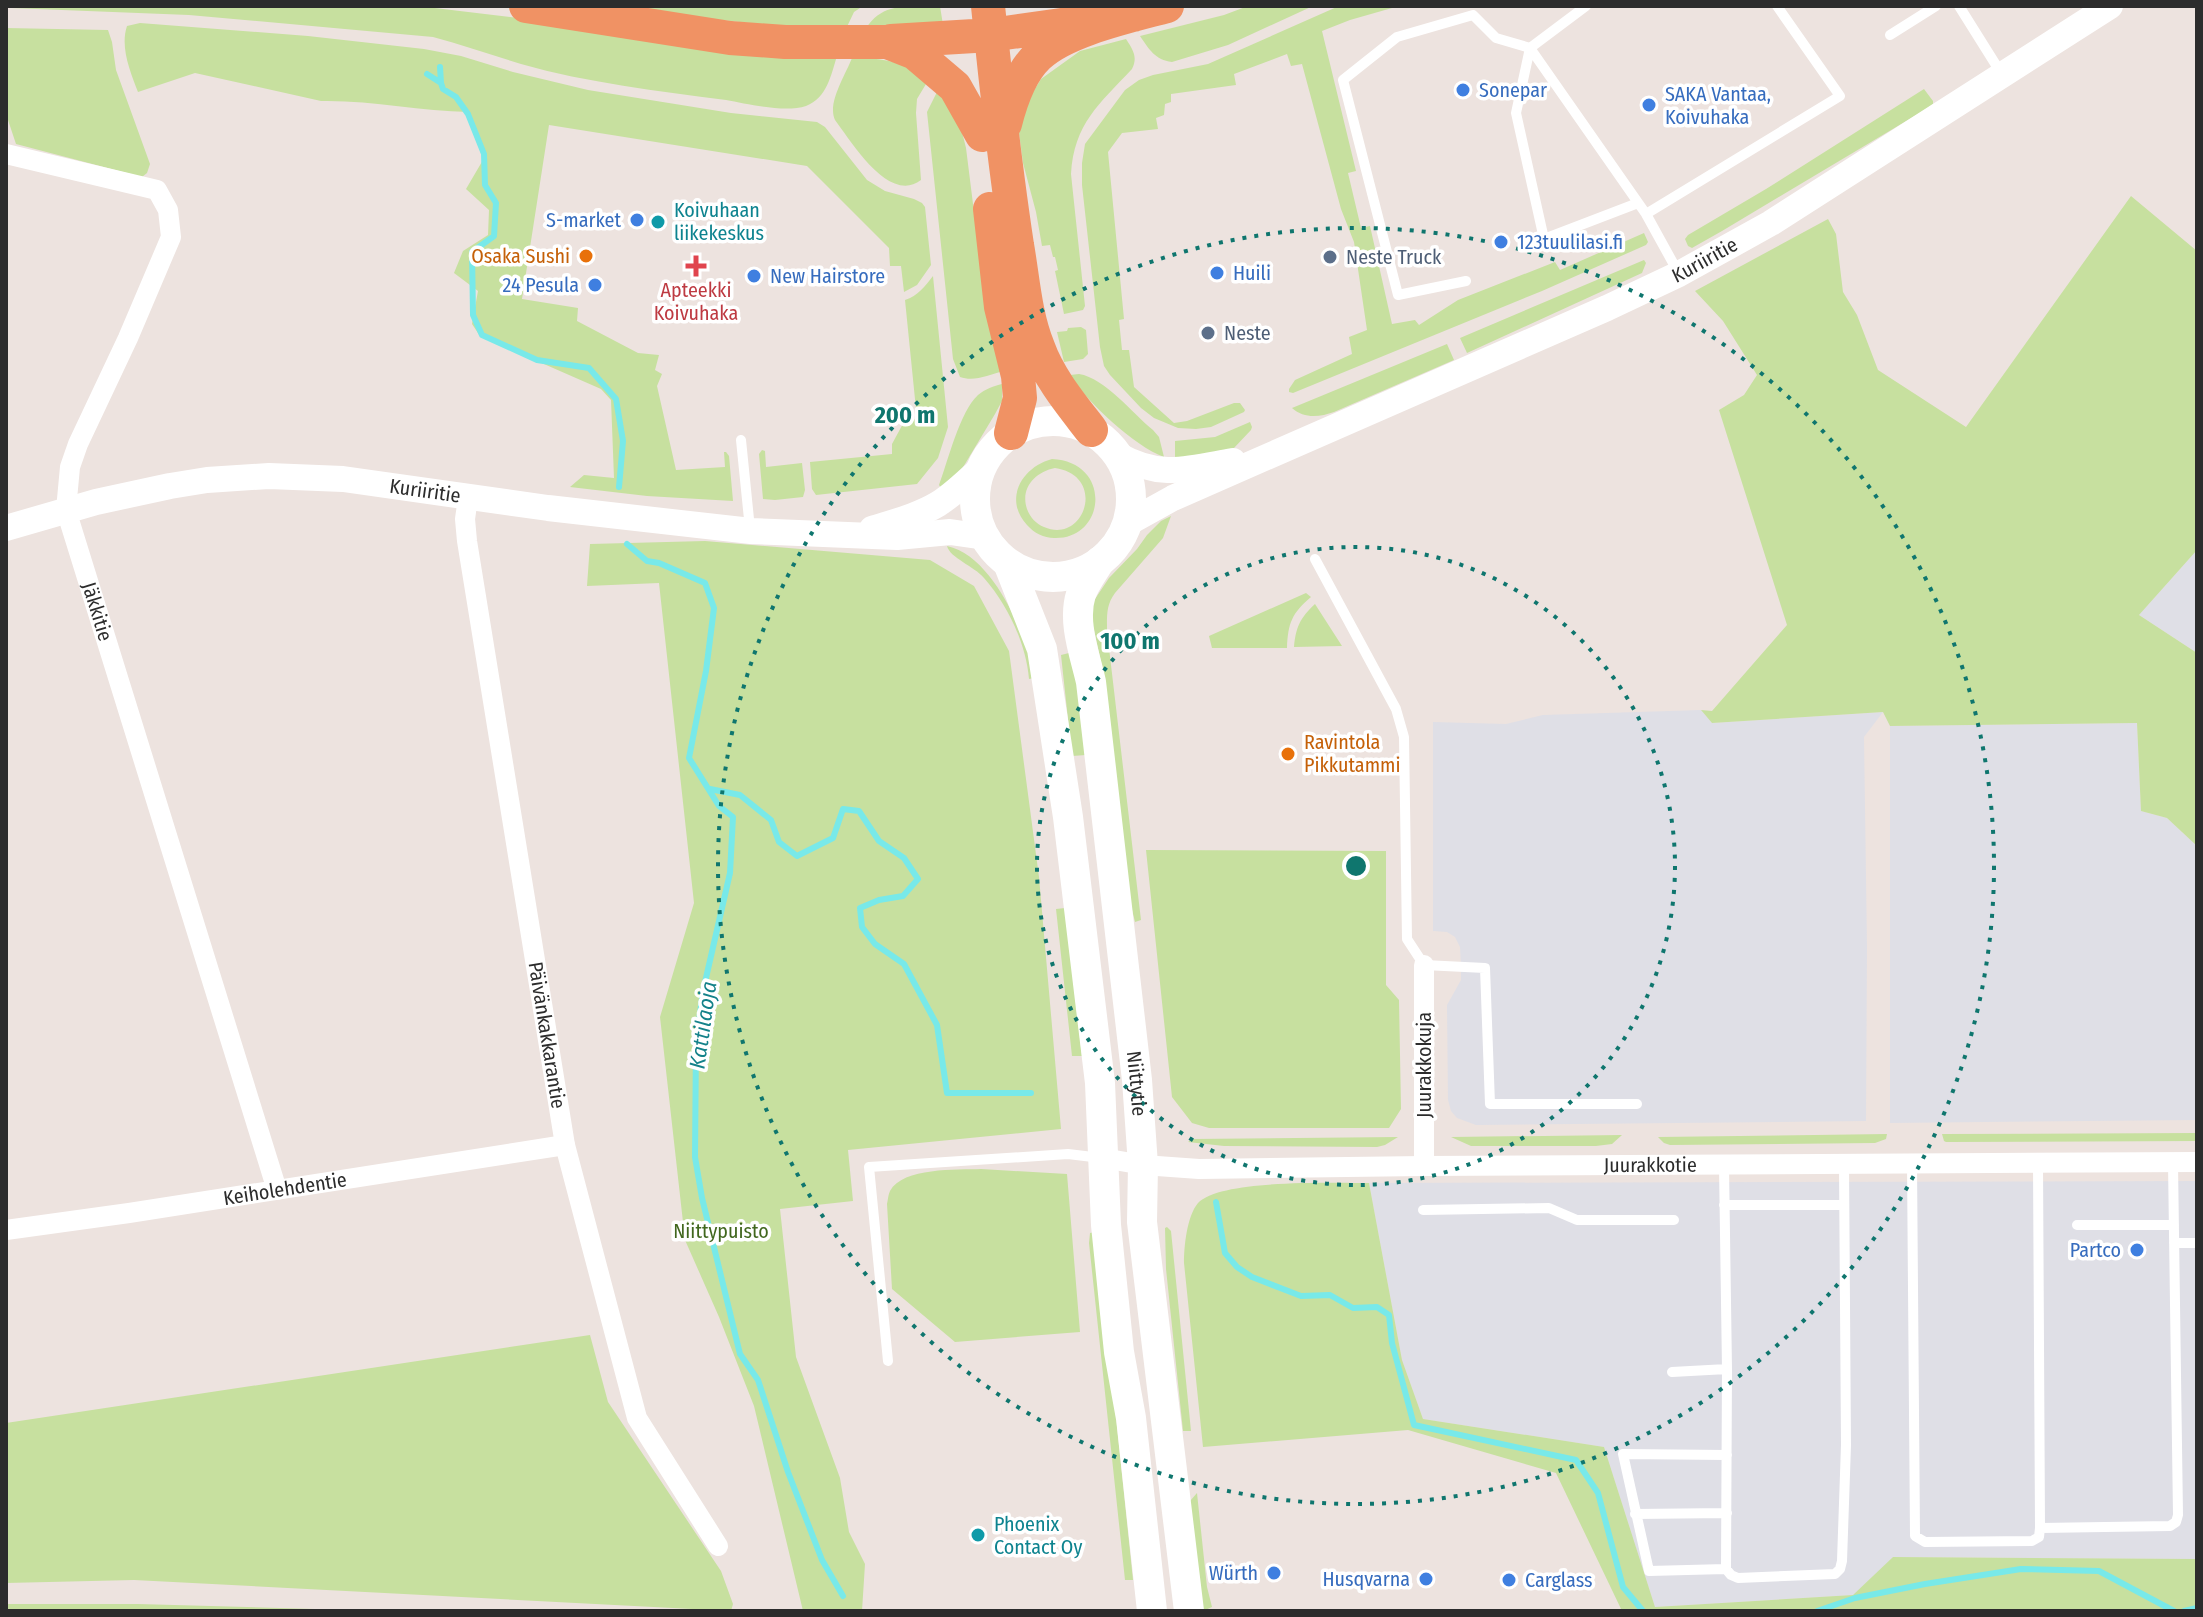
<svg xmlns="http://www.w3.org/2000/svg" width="2203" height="1617" font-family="'Fira Sans Condensed',sans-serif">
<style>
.industrial{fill:#dfdfe6}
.green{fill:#c7e09f;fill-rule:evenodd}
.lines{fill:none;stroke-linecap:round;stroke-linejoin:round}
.stream{stroke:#78e9e9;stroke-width:6}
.service{stroke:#fff;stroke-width:10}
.minor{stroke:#fff;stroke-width:20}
.tertiary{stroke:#fff;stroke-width:26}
.secondary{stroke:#fff;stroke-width:30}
.trunk{stroke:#f09264;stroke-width:34}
.ring{fill:none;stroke:#0f766e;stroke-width:4;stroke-dasharray:4 8}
.shop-dot{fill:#3f7fe0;stroke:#fff;stroke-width:3}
.culture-dot{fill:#0f9aa8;stroke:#fff;stroke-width:3}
.food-dot{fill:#e8710a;stroke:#fff;stroke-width:3}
.service-dot{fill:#5c6f8a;stroke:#fff;stroke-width:3}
.health-dot{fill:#e0444e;stroke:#fff;stroke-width:3}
.labels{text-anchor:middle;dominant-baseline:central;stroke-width:7;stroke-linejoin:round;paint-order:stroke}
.shop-label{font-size:20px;fill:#366cbe;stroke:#fff;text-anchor:start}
.culture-label{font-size:20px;fill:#0d838f;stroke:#fff;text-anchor:start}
.food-label{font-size:20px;fill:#c56008;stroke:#fff;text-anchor:end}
.service-label{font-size:20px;fill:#4e5e75;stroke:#fff;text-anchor:start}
.street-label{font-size:20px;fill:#2c2c2c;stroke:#fff}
.health-label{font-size:20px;fill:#be3a42;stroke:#fff}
.park-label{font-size:20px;fill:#41671e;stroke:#fff}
.water-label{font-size:22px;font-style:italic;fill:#14828a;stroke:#fff}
.centre{fill:#0f766e;stroke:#fff;stroke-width:4}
.ring-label{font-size:24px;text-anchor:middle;font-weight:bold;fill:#0f766e;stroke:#fff;stroke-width:7;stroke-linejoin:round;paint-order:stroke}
</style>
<rect width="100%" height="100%" fill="#ede3df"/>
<path class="industrial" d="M 2197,550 L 2197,653 L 2139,615 Z
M 1701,710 L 1712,723 L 1883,712 L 1864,737 L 1867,947 L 1866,1121 L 1476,1125 L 1457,1118 L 1451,1111 L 1448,1100 L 1447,1005 L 1461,980 L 1461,966 L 1460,947 L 1455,937 L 1447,932 L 1433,931 L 1433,722 L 1506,724 L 1543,715 Z
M 2137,723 L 2141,811 L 2167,818 L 2197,846 L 2197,1120 L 1890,1123 L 1890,726 Z
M 2197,1181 L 2197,1559 L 1893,1557 L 1854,1595 L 1655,1607 L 1604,1447 L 1423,1419 L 1402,1360 L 1369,1183 Z"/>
<path class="green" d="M 6,6 L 418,6 L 837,56 C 831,75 827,98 806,106 C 785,113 748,104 726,100 C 658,91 588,83 521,64 C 492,55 463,45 433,37 L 189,15 L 11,8 Z
M 587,6 L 863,6 L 854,12 L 844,33 Z
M 940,6 L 943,25 L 864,32 C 880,1 910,6 940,6 Z
M 1248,6 L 1313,6 L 1228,45 L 1172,62 C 1155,60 1149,49 1140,36 L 1224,15 Z
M 1339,6 L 1399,6 L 1350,20 L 1322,31 L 1356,171 L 1348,173 L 1361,228 L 1370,226 L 1392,324 L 1415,320 L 1419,325 L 1458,300 L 1555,262 L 1560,270 L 1644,233 L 1648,242 L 1646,245 L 1542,291 L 1293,393 L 1289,392 L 1289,389 L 1295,380 L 1352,354 L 1349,337 L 1367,330 L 1354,242 L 1341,209 L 1302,64 L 1291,66 L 1287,54 L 1234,74 L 1236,85 L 1171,94 L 1171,102 L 1165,104 L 1164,115 L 1156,118 L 1158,129 L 1122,133 L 1108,152 L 1124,319 L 1119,320 L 1122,350 L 1129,350 L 1134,387 L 1174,423 L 1187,421 L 1234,403 L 1240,403 L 1245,410 L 1244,412 L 1211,427 L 1196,429 L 1178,428 L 1154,418 L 1141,408 L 1110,375 L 1104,366 L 1100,347 L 1082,185 L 1082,163 L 1085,144 L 1125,90 L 1139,80 L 1153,75 L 1208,64 Z
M 140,23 L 308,36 L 424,49 L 461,56 L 513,72 L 588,90 L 731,113 L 817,122 L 825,127 L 867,180 L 885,191 L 914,199 L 922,203 L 925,207 L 931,265 L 917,285 L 904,292 L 901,266 L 890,266 L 889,248 L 807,166 L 549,125 L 522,299 L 578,308 L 577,321 L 638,353 L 659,355 L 655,370 L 662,374 L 657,386 L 676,470 L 725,467 L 724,452 L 726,452 L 729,456 L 733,501 L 647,496 L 570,487 L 584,475 L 614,478 L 611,400 L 601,389 L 480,336 L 472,324 L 478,291 L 454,273 L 463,251 L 488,235 L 489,210 L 466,189 L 483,160 L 469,112 C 420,111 370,100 321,101 L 195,73 L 138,92 C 130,71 120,47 127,26 Z
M 6,28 L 108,30 L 112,42 L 116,70 L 150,164 L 147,173 L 142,177 L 16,144 L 6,114 Z
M 1126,39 C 1133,50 1138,57 1132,69 C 1099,104 1074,124 1071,174 L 1085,306 L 1083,310 L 1064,314 L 1055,271 L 1058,270 L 1055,257 L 1053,257 L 1050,245 L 1042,246 L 1036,212 L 1023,163 L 1019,133 L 1030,97 L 1041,79 L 1080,51 Z
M 852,58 C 885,58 900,61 929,79 L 917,99 L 916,113 L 921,180 C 889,205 851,141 835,120 C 827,103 845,76 852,58 Z
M 939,88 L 959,120 L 966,148 L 981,268 L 1003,371 C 989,375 974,382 960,377 L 953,359 L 927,112 Z
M 1924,89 L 1933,101 L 1933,104 L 1923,111 L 1722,231 L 1692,248 L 1688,246 L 1685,239 L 1688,235 L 1766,189 Z
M 2131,196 L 2197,251 L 2197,550 L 2139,615 L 2197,653 L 2197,846 L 2167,818 L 2141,811 L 2137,723 L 1890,726 L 1883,712 L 1712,723 L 1701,710 L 1712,711 L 1787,625 L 1719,410 L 1744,395 L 1757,375 L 1723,321 L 1695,291 L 1828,219 L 1836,234 L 1843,292 L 1857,315 L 1878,370 L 1966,427 Z
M 1644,260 L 1646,263 L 1642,273 L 1467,353 L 1460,338 Z
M 933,276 L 948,427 L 938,458 L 917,484 L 816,495 L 812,489 L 810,462 L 892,454 L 892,444 L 905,420 L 917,419 L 905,300 C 918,296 925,286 933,276 Z
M 1068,328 L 1081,327 L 1086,330 L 1088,354 L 1083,359 L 1064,362 L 1057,332 L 1067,331 Z
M 1447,344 L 1454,360 L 1334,412 C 1320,417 1304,419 1292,408 Z
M 1079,374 C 1105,378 1133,414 1153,430 L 1159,437 L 1164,457 C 1134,446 1087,402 1070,375 Z
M 1002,384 L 1002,401 L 995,414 L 956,479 L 941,488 L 939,485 C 948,461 960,411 978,395 C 985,389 994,386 1002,384 Z
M 1250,422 L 1252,427 L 1251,430 L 1234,448 L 1175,461 L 1175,441 L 1215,437 Z
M 762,450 L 765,451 L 766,467 L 802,463 L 805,490 L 803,497 L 775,500 L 763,499 L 759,454 Z
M 1052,459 C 1113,462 1106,540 1054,538 C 1044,538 1034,533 1027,525 C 1003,499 1022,467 1052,459 ZM 1055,468 C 1108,476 1084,545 1044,527 C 1036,524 1030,517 1027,509 C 1020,488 1035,472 1055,468 Z
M 1171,516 L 1163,538 L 1115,593 C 1106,605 1107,616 1107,631 L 1141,920 L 1135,922 L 1128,893 L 1103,671 L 1092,621 L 1093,602 L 1109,578 L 1137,549 L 1147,535 L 1161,521 Z
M 705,541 L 930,560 L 974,586 L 1009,651 L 1039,877 L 1061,1129 L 848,1150 L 853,1201 L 780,1209 L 796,1357 L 840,1478 L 849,1532 L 865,1564 L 862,1611 L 803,1611 L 754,1406 L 719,1317 L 685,1240 L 660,1017 L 694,903 L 659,583 L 587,586 L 590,544 Z
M 947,546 C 985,554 1012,608 1025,641 C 1030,653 1032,666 1034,678 L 1029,679 C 1026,643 1007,604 984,578 C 974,566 950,558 947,546 Z
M 1306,593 L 1311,597 C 1292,613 1288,623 1287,648 L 1212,648 L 1209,636 Z
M 1315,604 L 1342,646 L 1294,647 C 1296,627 1300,618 1315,604 Z
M 1073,652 L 1086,755 L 1072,756 L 1061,655 Z
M 1146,850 L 1386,851 L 1386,985 L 1399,1000 L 1401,1109 L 1389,1128 L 1209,1128 L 1192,1123 L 1172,1097 Z
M 1065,908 L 1082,1056 L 1072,1056 L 1056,909 Z
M 2197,1133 L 2197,1141 L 1946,1142 L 1944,1141 L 1942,1134 Z
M 1887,1134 L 1886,1139 L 1875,1143 L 1670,1145 L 1664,1143 L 1658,1137 Z
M 1622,1135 L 1612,1144 L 1596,1146 L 1471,1146 L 1451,1137 Z
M 1398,1137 L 1385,1145 L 1377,1147 L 1224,1146 L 1188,1142 L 1192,1139 Z
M 981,1169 L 1067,1174 L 1080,1332 L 955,1342 L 892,1289 L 887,1204 C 888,1200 888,1195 890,1191 C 903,1167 957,1170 981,1169 Z
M 1369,1183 L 1402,1360 L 1423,1419 L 1604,1447 L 1655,1607 L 1853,1595 L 1893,1557 L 2197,1559 L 2197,1611 L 1622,1611 L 1556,1473 L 1408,1430 L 1203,1447 L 1184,1263 C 1184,1246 1187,1216 1198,1203 C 1220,1179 1334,1183 1369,1183 Z
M 1167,1227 L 1171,1231 L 1191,1431 L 1183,1431 L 1166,1269 L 1165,1228 Z
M 1095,1232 L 1100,1263 L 1133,1580 L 1125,1580 L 1089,1243 L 1090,1233 Z
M 590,1335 L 608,1402 L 721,1571 L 733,1604 L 731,1611 L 134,1580 L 6,1583 L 6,1423 Z
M 1197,1493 L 1207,1587 L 1212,1607 L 1203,1611 L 1190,1501 Z
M 6,1604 L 138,1604 L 384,1611 L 6,1611 Z"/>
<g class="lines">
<path class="stream" d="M 440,67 L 441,83
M 427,74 L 441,83 L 443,89 L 456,97 L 468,114 L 484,154 L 485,185 L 496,203 L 494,236 L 472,252 L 473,315 L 482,335 L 537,360 L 589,368 L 616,399 L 623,441 L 619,487
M 627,544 L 647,561 L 659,563 L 705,583 L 714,608 L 706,671 L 689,758 L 719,806 L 733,817 L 730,873 L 703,991 L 696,1043 L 695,1157 L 702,1198 L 740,1354 L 758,1380 L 788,1472 L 822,1560 L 843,1596
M 710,789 L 740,795 L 771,820 L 779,842 L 797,856 L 833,838 L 843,809 L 859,811 L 879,841 L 904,858 L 918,879 L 903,896 L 879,900 L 860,908 L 862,927 L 875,944 L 904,964 L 937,1025 L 947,1093 L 1031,1093
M 1216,1202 L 1225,1253 L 1237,1267 L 1252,1277 L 1301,1296 L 1330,1295 L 1353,1308 L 1377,1307 L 1389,1315 L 1392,1343 L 1414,1425 L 1576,1460 L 1598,1493 L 1623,1587 L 1643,1611
M 1817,1611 L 1855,1598 L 1925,1584 L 2021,1569 L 2099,1571 L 2174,1611
M 2184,1611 L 2197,1608"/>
<path class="service" d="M 1586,6 L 1530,48 L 1516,113 L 1544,239 L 1638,203
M 1959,6 L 2001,73
M 1890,35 L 1936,6
M 1646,214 L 1840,96 L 1777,6
M 1466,281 L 1398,295 L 1343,80 L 1397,37 L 1473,15 L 1496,38 L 1530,48 L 1646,214 L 1678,272
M 741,440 L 750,529
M 1315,559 L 1396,709 L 1404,737 L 1407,939 L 1424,965 L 1485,968 L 1490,1104 L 1637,1104
M 1912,1164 L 1915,1536 L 1925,1542 L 2032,1541 L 2039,1537 L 2040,1528
M 2038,1164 L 2040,1528 L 2170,1526 L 2176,1522 L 2178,1515 L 2173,1163
M 1724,1166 L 1727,1369 L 1726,1569 L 1731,1575 L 1738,1578 L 1835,1574 L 1840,1569 L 1842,1561 L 1846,1445 L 1844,1165
M 1724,1205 L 1843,1205
M 1423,1210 L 1549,1208 L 1577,1220 L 1674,1220
M 2077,1225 L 2174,1225
M 2174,1243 L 2197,1243
M 888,1361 L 869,1167 L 1068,1154 L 1101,1158
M 1672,1372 L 1727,1369
M 1635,1514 L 1727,1513
M 1726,1569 L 1649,1571 L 1623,1454 L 1727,1455"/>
<g class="minor">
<path id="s1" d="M 6,154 L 157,190 L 168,210 L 171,237 L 128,338 L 78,444 L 70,467 L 66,510 L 277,1190"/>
<path id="s2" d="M 468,498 L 465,519 L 467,541 L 565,1145 L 637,1418 L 718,1546"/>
<path d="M 1424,965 L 1424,1166"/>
<path id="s3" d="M 1103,1158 L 1143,1165 L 1199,1169 L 1424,1166 L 2197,1162"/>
<path id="s4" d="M 6,1230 L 129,1213 L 565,1145"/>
</g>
<g class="tertiary">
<path d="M 1118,455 C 1160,479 1188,469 1233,461"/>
<path id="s5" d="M 1128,523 L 1173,498 L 1607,308 L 1679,274 L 1771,223 L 2110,6"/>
<path id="s6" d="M 6,528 L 96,502 L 170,486 L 207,480 L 269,476 L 343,479 L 548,508 L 751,531 L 897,537 L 950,532 L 985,537"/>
<path d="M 872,529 C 894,522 918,516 938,504 C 954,494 968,480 982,467"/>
</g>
<g class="secondary">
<circle cx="1053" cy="499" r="78"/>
<path id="s7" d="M 1100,561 C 1094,571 1085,583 1081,594 C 1072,622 1085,655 1091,682 L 1137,1080 L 1143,1165 L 1142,1222 L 1189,1611"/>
<path d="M 1008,563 L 1042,649 L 1068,817 L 1100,1083 L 1106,1225 L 1119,1352 L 1131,1418 L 1152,1611"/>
</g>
<path class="trunk" d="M 526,6 L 730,38 L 785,42 L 887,42 L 915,53 L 955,87 L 982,135
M 988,6 C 996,85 1005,166 1017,245 C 1023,279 1025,315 1038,347 C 1049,378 1071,404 1091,430
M 891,41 L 991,35 L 1133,15
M 1005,124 C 1011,100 1020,73 1038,56 C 1065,30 1130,16 1167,6
M 990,209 L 1001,307 L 1018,376 L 1020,398 L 1011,433"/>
</g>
<g class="ring">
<circle cx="1356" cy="866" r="319"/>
<circle cx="1356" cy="866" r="638"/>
</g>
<g class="shop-dot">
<circle cx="1463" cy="90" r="8"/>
<circle cx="1649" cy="105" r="8"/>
<circle cx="637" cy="220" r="8"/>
<circle cx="1501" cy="242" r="8"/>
<circle cx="1217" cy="273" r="8"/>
<circle cx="754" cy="276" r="8"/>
<circle cx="595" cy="285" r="8"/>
<circle cx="2137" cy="1250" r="8"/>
<circle cx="1274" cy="1573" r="8"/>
<circle cx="1426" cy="1579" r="8"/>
<circle cx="1509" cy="1580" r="8"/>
</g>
<g class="culture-dot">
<circle cx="658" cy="222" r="8"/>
<circle cx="978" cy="1535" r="8"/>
</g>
<g class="food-dot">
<circle cx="586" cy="256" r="8"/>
<circle cx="1288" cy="754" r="8"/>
</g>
<g class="service-dot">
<circle cx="1330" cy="257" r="8"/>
<circle cx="1208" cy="333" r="8"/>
</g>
<path class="health-dot" d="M692 254h8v8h8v8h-8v8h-8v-8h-8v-8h8z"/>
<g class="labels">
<g class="shop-label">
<text x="1479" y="90">Sonepar</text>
<text x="1665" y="94">SAKA Vantaa,<tspan x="1665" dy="23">Koivuhaka</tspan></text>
<text x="621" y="220" text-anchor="end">S-market</text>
<text x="1517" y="242">123tuulilasi.fi</text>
<text x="1233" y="273">Huili</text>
<text x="770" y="276">New Hairstore</text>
<text x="579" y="285" text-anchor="end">24 Pesula</text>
<text x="2121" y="1250" text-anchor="end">Partco</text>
<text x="1258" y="1573" text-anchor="end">Würth</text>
<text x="1410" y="1579" text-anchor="end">Husqvarna</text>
<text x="1525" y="1580">Carglass</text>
</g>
<g class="culture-label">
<text x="674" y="210">Koivuhaan<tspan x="674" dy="23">liikekeskus</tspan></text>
<text x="994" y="1524">Phoenix<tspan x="994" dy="23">Contact Oy</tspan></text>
</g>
<g class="food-label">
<text x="570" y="256">Osaka Sushi</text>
<text x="1304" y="742" text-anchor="start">Ravintola<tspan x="1304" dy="23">Pikkutammi</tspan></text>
</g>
<g class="service-label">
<text x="1346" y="257">Neste Truck</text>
<text x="1224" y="333">Neste</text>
</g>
<g class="street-label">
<text stroke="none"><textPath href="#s5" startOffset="634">Kuriiritie</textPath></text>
<text stroke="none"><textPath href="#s6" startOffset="426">Kuriiritie</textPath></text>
<text stroke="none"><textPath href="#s1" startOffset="606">Jäkkitie</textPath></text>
<text stroke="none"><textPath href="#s2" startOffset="544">Päivänkakkarantie</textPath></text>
<text transform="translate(1424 1065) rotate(-90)">Juurakkokuja</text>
<text stroke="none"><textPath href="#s7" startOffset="532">Niittytie</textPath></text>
<text stroke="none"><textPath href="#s3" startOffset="548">Juurakkotie</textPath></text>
<text stroke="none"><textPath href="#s4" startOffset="282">Keiholehdentie</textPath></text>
</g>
<g class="health-label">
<text x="696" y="290">Apteekki<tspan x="696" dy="23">Koivuhaka</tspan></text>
</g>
<g class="park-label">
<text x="721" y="1231">Niittypuisto</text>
</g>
<g class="water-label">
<text transform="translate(703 1025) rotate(-82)">Kattilaoja</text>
</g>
</g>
<circle cx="1356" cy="866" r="12" class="centre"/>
<g class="ring-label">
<text x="905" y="423">200 m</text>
<text x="1130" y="649">100 m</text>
</g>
<rect width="2203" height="1617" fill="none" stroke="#2c2c2c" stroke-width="16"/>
</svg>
